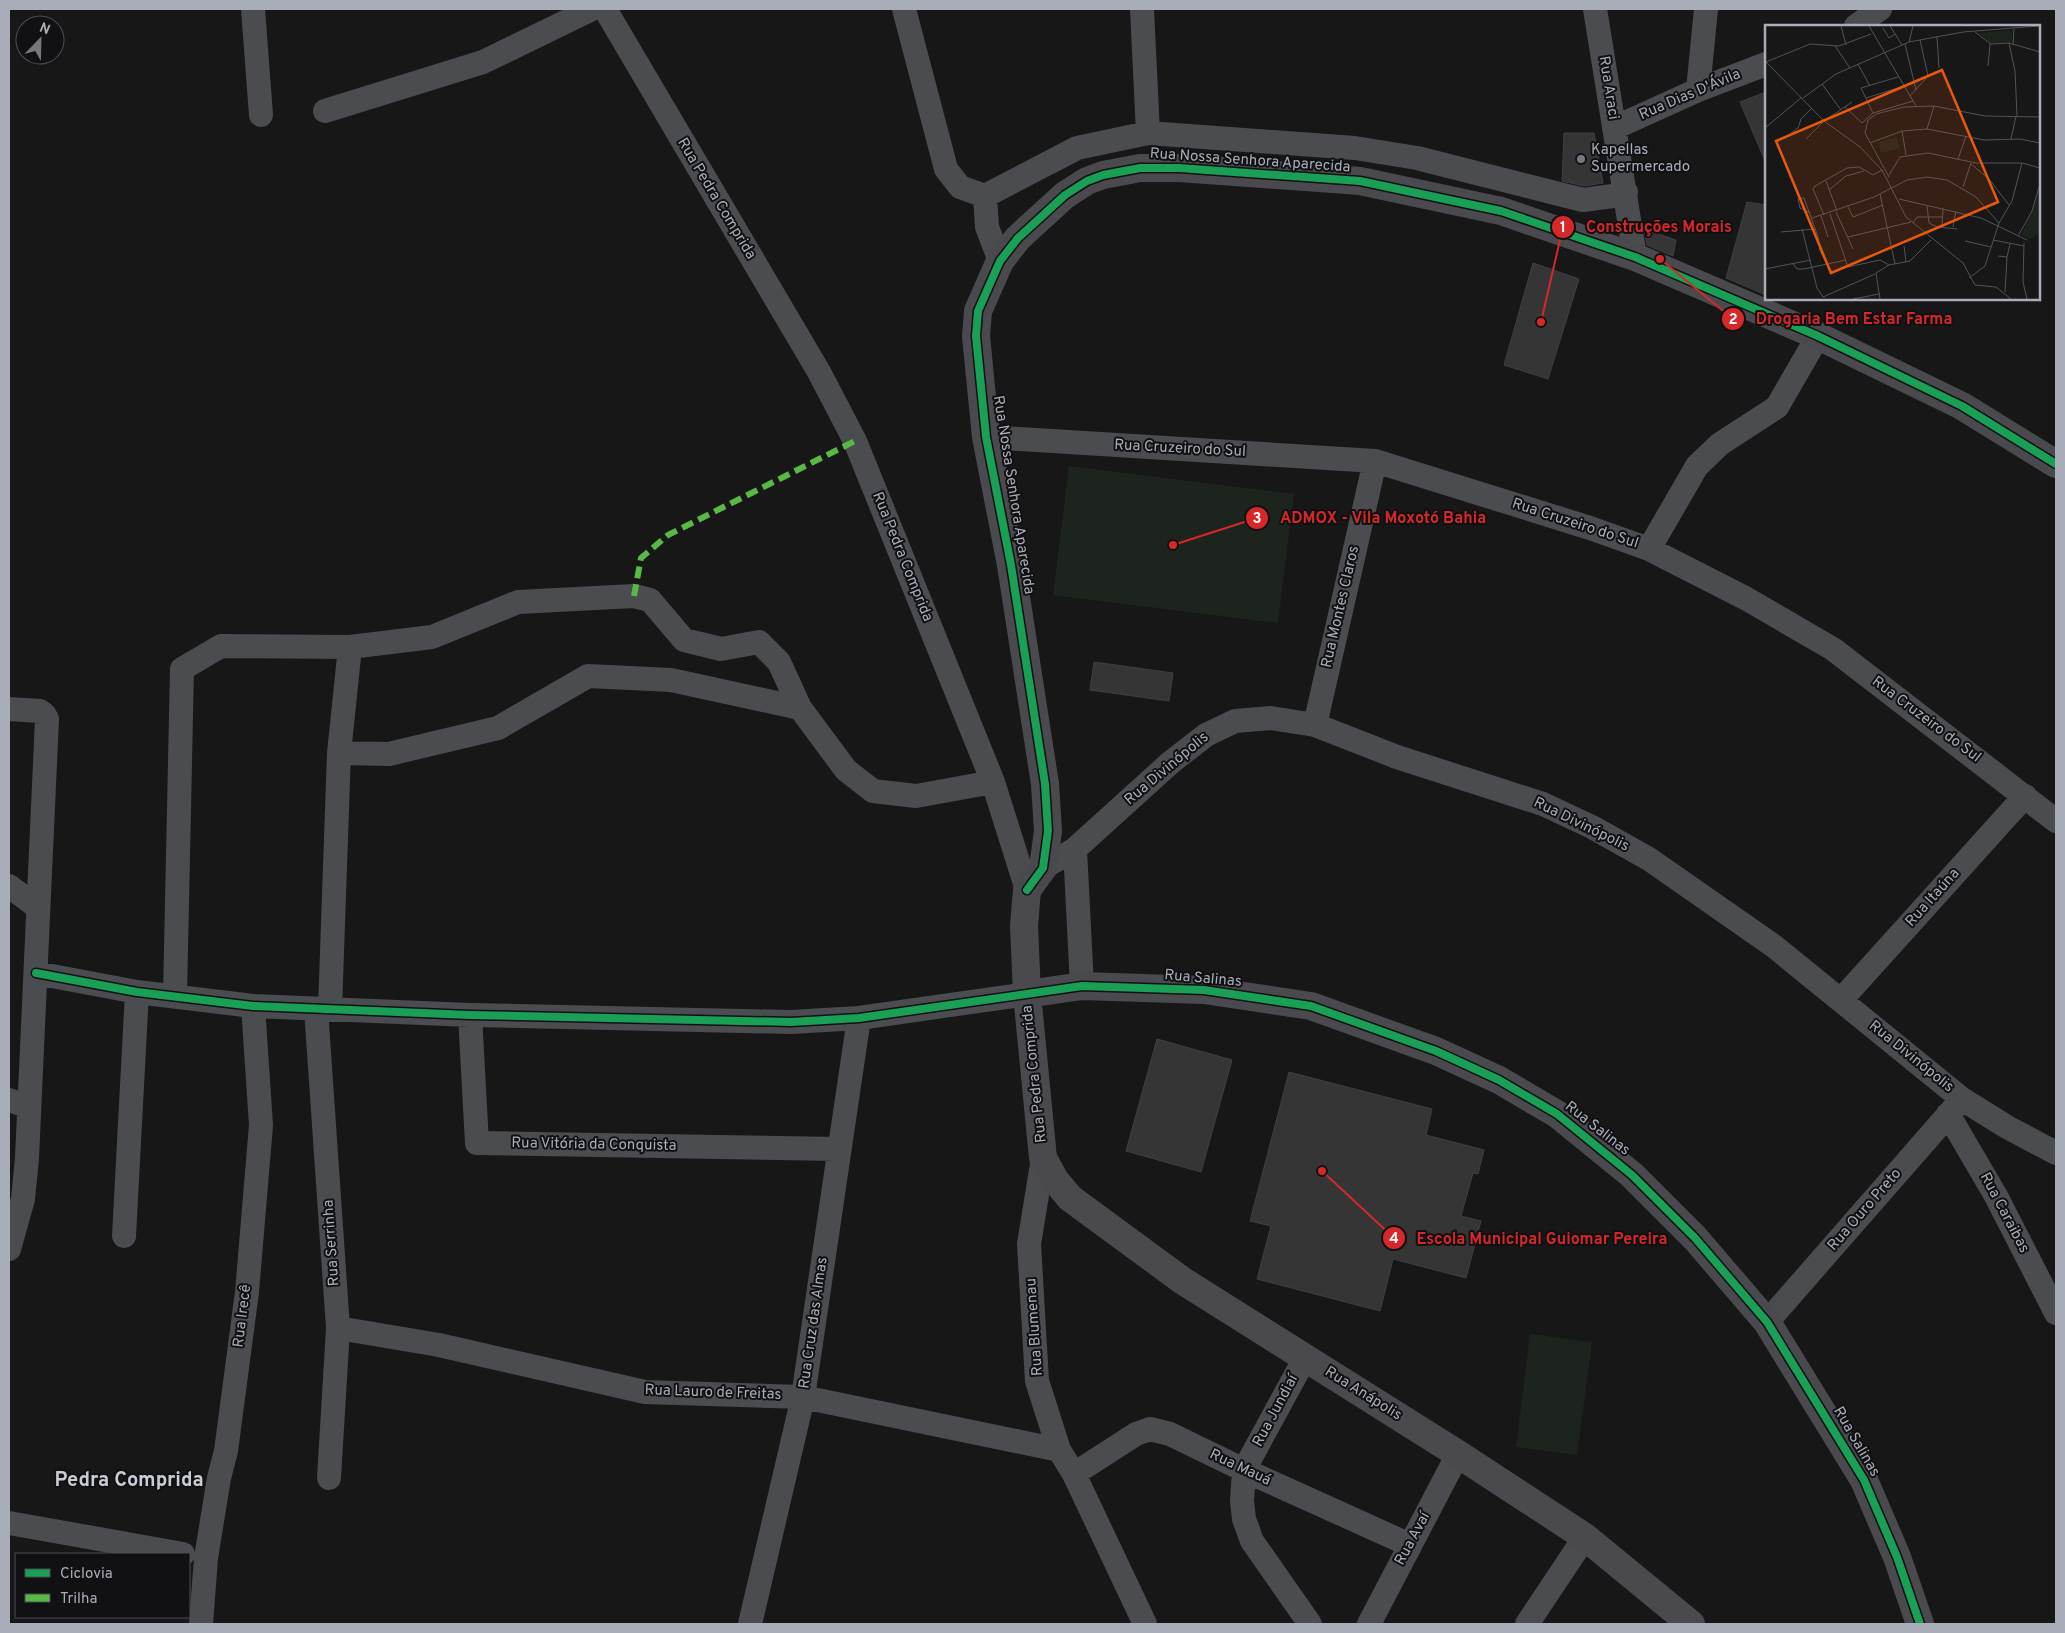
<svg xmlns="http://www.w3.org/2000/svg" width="2065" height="1633" font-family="Overpass,sans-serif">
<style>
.green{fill:#1d241e}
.building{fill:#353536;stroke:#3f4043}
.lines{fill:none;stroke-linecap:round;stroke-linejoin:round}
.street{stroke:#4b4c50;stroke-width:24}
.secondary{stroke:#4a4a4e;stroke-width:28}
.quiet{stroke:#58b947;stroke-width:6;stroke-dasharray:12 6;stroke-linecap:butt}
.cycleway-casing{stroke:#111113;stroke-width:11}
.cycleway{stroke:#1a9f57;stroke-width:8}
.poi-dot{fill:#757880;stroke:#111113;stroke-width:2}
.labels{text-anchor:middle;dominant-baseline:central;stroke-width:4;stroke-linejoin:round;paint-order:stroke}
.street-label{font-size:15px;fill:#a8adb8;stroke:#111113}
.poi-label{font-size:15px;fill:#a8adb8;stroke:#111113;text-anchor:start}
.district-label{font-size:20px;font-weight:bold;fill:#c9ccd4;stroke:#111113}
.inset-road{fill:none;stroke:#515357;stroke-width:1}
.view{fill:#e8590c;fill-opacity:0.15;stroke:#e8590c;stroke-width:2.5}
.inset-edge{fill:none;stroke:#a8adb8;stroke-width:2.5}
.leader{fill:none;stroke:#d62828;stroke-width:2}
.callout-dot{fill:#d62828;stroke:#111113;stroke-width:2}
.mark-label{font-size:15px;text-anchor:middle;font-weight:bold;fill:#fff}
.callout-label{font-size:16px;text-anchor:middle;font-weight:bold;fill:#d62828;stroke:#111113;stroke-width:4;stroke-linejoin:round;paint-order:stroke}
</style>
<rect width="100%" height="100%" fill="#171717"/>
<path class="green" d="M 1069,466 L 1294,494 L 1278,623 L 1053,595 Z
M 1530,1334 L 1592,1342 L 1577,1455 L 1516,1447 Z"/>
<path class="building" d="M 1766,92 L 1766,163 L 1740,102 Z
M 1564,133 L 1594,133 L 1603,183 L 1584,186 L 1562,181 Z
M 1747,202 L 1766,205 L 1766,295 L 1726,278 Z
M 1644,229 L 1676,240 L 1673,256 L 1647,245 Z
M 1533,263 L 1579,279 L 1548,379 L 1504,365 Z
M 1094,662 L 1173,673 L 1169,701 L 1090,690 Z
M 1157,1039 L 1232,1060 L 1201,1172 L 1126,1151 Z
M 1289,1072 L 1432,1109 L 1426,1135 L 1484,1150 L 1478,1174 L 1473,1173 L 1461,1216 L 1481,1221 L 1466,1278 L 1393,1259 L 1380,1311 L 1257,1279 L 1271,1226 L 1250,1221 Z"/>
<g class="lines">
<path class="street" d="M 253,9 L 261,115
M 605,9 L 819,372 L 855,441 L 993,782 L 1027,890
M 904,9 L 946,169 L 960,187 L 985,196 L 1077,148 L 1148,133 L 1355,148 L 1417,158 L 1583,200 L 1613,196 L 1626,192
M 1142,9 L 1148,133
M 1595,9 L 1635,257
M 1856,26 L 1880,9
M 1698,90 L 1706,9
M 325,111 L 483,62 L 592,9
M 1614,128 L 1698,90 L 1766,64
M 985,196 L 987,227 L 1000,261
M 986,437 L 1375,461 L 1590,528 L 1649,549 L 1747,599 L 1833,649 L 2056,821
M 1649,549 L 1697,466 L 1720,444 L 1777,407 L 1818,336
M 9,709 L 40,711 L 44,714 L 47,719 L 27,1158 L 23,1199 L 9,1249
M 1315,725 L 1375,461
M 339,753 L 389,754 L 498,728 L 588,676 L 671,680 L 800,708
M 1075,849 L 1082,986
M 1043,868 L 1075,849 L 1170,763 L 1206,735 L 1235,721 L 1271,718 L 1315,725 L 1397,757 L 1543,804 L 1592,827 L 1649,859 L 1775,947 L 1962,1099 L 2007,1127 L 2056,1153
M 9,886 L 37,907
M 36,973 L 137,992 L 253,1006 L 470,1015 L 791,1022 L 859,1018 L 1027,994
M 175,996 L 182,669 L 221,646 L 350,647 L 432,637 L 518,602 L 634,596 L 650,600 L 684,640 L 721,649 L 759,642 L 779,662 L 800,708 L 846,770 L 873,791 L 916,796 L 993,782
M 1841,1000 L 2025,796
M 316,1009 L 338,1328 L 329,1478
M 330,1009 L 339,753 L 350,647
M 470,1015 L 477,1143 L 839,1149
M 9,1100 L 29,1107
M 1948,1114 L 1996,1196 L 2056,1313
M 1043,1158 L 1029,1244 L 1037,1381 L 1059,1450 L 1074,1474 L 1145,1624
M 124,1236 L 137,992
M 1767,1322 L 1962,1099
M 338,1328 L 439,1345 L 645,1392 L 803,1397 L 1059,1450
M 1305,1358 L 1244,1470 L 1242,1501 L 1244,1519 L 1252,1541 L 1310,1624
M 1074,1474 L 1136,1434 L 1150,1429 L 1170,1434 L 1244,1470 L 1410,1545
M 9,1523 L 183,1554
M 201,1624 L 206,1558 L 219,1478 L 226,1451 L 247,1292 L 261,1125 L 253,1006
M 750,1624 L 803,1397 L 859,1018
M 1369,1624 L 1458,1454
M 1527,1624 L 1585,1537"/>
<path class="secondary" d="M 1027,994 L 1082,986 L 1204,990 L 1311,1006 L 1436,1051 L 1499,1080 L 1557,1114 L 1632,1175 L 1695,1238 L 1767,1322 L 1864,1480 L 1897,1557 L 1920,1624
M 1691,1624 L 1585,1537 L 1458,1454 L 1183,1281 L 1070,1198 L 1055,1180 L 1043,1158 L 1027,994 L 1024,926 L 1027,890 L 1043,868 L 1048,831 L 1045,784 L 1011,565 L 986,437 L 976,336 L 978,311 L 1000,261 L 1018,238 L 1065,195 L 1087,181 L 1103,175 L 1140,168 L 1179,168 L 1360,181 L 1501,211 L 1635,257 L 1818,336 L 1962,406 L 2056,464"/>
<path class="quiet" d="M 634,596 L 641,558 L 668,535 L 855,441"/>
<defs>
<path id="cycleway" d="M 1027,890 L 1043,868 L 1048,831 L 1045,784 L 1011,565 L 986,437 L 976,336 L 978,311 L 1000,261 L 1018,238 L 1065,195 L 1087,181 L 1103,175 L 1140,168 L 1179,168 L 1360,181 L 1501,211 L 1635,257 L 1818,336 L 1962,406 L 2056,464
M 36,973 L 137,992 L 253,1006 L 470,1015 L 791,1022 L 859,1018 L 1082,986 L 1204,990 L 1311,1006 L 1436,1051 L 1499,1080 L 1557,1114 L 1632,1175 L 1695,1238 L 1767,1322 L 1864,1480 L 1897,1557 L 1920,1624"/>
</defs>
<use href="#cycleway" class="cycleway-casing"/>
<use href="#cycleway" class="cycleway"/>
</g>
<circle class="poi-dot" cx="1581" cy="159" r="5"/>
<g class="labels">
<g class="street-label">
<text transform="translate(1608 88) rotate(81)">Rua Araci</text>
<text transform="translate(1690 95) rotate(-23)">Rua Dias D'Ávila</text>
<text transform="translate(1250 161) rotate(4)">Rua Nossa Senhora Aparecida</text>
<text transform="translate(716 199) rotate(59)">Rua Pedra Comprida</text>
<text transform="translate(1180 449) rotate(3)">Rua Cruzeiro do Sul</text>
<text transform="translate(1013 495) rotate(81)">Rua Nossa Senhora Aparecida</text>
<text transform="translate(1575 524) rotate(18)">Rua Cruzeiro do Sul</text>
<text transform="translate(902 557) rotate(68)">Rua Pedra Comprida</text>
<text transform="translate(1341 607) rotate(-77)">Rua Montes Claros</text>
<text transform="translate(1926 720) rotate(37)">Rua Cruzeiro do Sul</text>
<text transform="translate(1167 769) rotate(-40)">Rua Divinópolis</text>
<text transform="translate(1581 825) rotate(26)">Rua Divinópolis</text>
<text transform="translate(1933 898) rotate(-48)">Rua Itaúna</text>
<text transform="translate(1203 979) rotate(5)">Rua Salinas</text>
<text transform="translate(1911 1057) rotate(39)">Rua Divinópolis</text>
<text transform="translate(1035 1074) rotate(-96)">Rua Pedra Comprida</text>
<text transform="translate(1597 1129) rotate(38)">Rua Salinas</text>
<text transform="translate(594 1145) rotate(1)">Rua Vitória da Conquista</text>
<text transform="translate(1865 1210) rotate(-49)">Rua Ouro Preto</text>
<text transform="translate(2004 1213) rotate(62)">Rua Caraibas</text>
<text transform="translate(332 1243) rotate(-94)">Rua Serrinha</text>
<text transform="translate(243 1316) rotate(-83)">Rua Irecê</text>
<text transform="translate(814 1323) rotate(-82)">Rua Cruz das Almas</text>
<text transform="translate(1035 1327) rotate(-94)">Rua Blumenau</text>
<text transform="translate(713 1393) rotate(2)">Rua Lauro de Freitas</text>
<text transform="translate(1363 1394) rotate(32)">Rua Anápolis</text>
<text transform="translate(1276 1411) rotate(-62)">Rua Jundiaí</text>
<text transform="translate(1856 1442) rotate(60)">Rua Salinas</text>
<text transform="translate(1240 1468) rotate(25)">Rua Mauá</text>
<text transform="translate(1413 1539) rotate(-62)">Rua Avaí</text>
</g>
<g class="poi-label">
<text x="1591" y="150">Kapellas<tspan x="1591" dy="17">Supermercado</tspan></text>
</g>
<g class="district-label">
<text x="129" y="1481">Pedra Comprida</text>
</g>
</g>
<g transform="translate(1765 25)">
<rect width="275" height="275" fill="#171717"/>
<path d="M 247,5 L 247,17 L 226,18 L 214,8 ZM 132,112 L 135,123 L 116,128 L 113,117 ZM 275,165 L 275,208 L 265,214 L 257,209 Z" fill="#1d241e"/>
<path class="inset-road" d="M 76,1 L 81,20M 104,1 L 151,81M 125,1 L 137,20M 118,3 L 124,13 L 130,9M 210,7 L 226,19 L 244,18 L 275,27M 172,12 L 174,43M 144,17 L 148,1M 244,18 L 250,46 L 252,91M 140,19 L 151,65M 248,19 L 249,4M 70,21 L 85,43M 0,36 L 59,96 L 95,122 L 117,145 L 141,192 L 198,238 L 210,260 L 231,262 L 246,274M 1,37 L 45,19 L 74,21 L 106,9M 93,39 L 105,61M 223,41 L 225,19M 57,59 L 76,85M 145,71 L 163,51 L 155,15M 38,73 L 71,49 L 144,17 L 198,7 L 273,1M 101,73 L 139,61M 80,82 L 97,98 L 108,88 L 148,76M 108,88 L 96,63 L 133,52M 0,103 L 37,72M 162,104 L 169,81M 137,106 L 141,130M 20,113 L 33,103 L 36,94 L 47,83M 41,114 L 59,96 L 87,77M 246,114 L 251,91M 105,118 L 137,106 L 162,104 L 219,115 L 255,114 L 275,118M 193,134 L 201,111M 206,139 L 224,154 L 244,180M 124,150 L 135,132 L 163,128 L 211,138 L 257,138 L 275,143M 124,152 L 100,108 L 103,95 L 111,89 L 139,82 L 169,81 L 220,91 L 275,92M 61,156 L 72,186M 198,162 L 206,138M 64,165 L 81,151 L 99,146M 115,169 L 130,239M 134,174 L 216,193 L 262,215M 162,181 L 164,198 L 172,202 L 192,204M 83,182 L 88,192 L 118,180M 71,187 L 88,224M 45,188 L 35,183 L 33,174 L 39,173 L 53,212 L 55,226 L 62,239M 65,189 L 83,242 L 115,235 L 124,240M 59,190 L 48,164 L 50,161 L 82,143 L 94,142 L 108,150 L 117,145M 56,191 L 63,212M 47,193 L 109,172 L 142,155 L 162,152 L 182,155 L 211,172 L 234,198 L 220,241 L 204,253M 148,198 L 152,192 L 177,192M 234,198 L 247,176 L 257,138M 177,201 L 178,183M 188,202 L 191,186M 37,204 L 52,263 L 58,272 L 110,249M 16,207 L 51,204M 253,211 L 267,186 L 275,159M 83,212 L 146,197M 228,215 L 259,221M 200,216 L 226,222M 259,218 L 258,257 L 262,274M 139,221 L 141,237M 233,231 L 242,232 L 245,219M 28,239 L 32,244 L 39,244 L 81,235M 0,244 L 46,235M 240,267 L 242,232M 88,274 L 114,269M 115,274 L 111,248 L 124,240 L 145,236 L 166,215"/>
<path class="view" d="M 177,45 L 233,177 L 66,248 L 11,116 Z"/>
<rect width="275" height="275" class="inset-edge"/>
</g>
<path class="leader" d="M1541 322L1563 227M1660 259L1733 319M1173 545L1257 518M1322 1171L1394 1238"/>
<g class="callout-dot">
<circle cx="1541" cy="322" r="5"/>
<circle cx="1660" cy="259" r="5"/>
<circle cx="1173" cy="545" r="5"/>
<circle cx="1322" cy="1171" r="5"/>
<circle cx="1563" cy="227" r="12"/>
<circle cx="1733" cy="319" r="12"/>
<circle cx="1257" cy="518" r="12"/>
<circle cx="1394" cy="1238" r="12"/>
</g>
<g class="mark-label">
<text x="1563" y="232">1</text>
<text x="1733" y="324">2</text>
<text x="1257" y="523">3</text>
<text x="1394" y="1243">4</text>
</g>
<g class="callout-label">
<text x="1659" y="232">Construções Morais</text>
<text x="1854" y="324">Drogaria Bem Estar Farma</text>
<text x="1383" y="523">ADMOX - Vila Moxotó Bahia</text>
<text x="1542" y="1244">Escola Municipal Guiomar Pereira</text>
</g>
<rect width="2065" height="1633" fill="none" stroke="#a8adb8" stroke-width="20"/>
<rect x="15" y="1553" width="175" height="65" fill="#111113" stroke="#4d4f55"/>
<rect x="25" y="1569" width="25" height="8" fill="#1a9f57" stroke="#4d4f55"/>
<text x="60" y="1578" font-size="15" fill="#a8adb8">Ciclovia</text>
<rect x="25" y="1594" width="25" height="8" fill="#58b947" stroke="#4d4f55"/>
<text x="60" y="1603" font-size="15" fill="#a8adb8">Trilha</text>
<g transform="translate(40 40) rotate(23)"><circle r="24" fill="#111113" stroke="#4d4f55"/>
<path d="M0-4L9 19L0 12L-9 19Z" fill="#757880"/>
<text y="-8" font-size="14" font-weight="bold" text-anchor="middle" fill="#a8adb8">N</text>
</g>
</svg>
